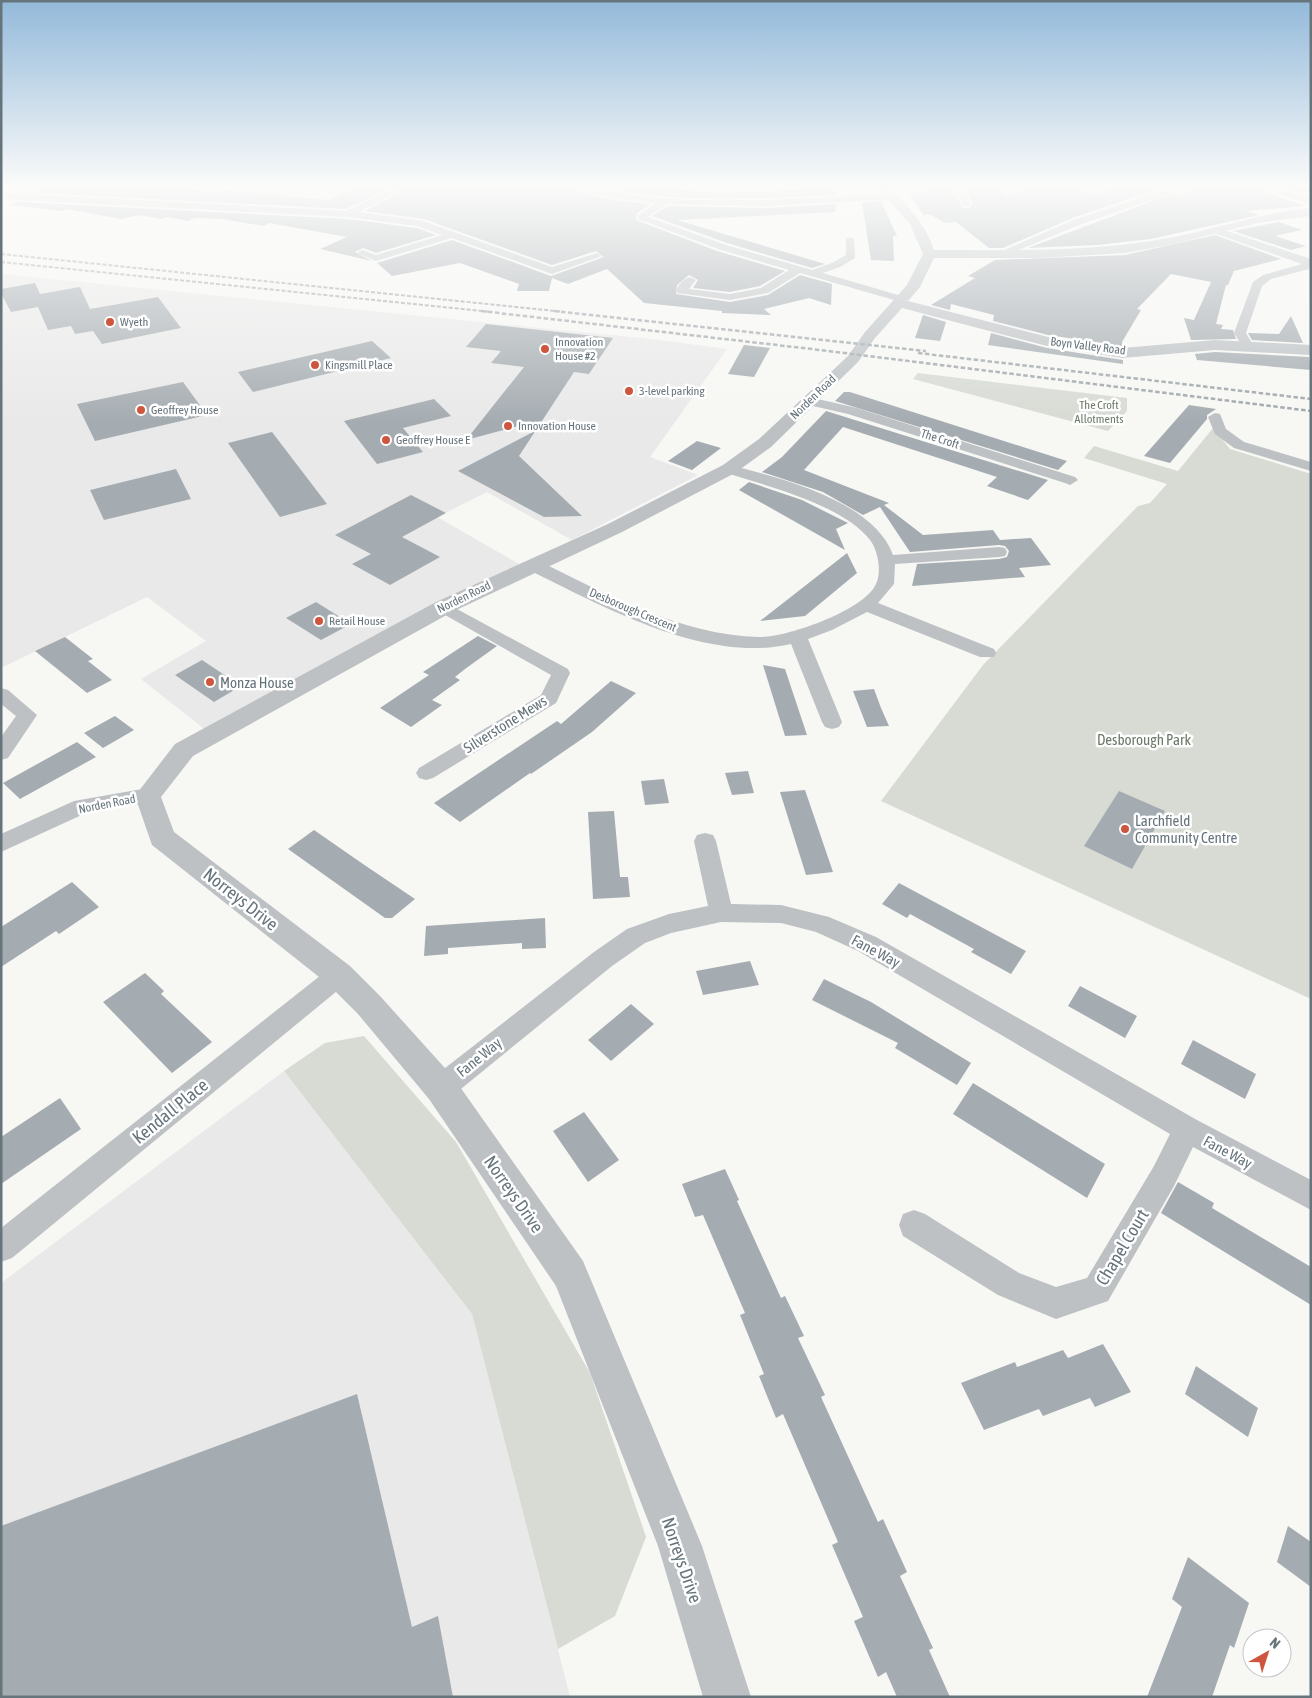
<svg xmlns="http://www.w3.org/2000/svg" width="1312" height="1698" font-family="'Asap Condensed',sans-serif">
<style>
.built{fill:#e8e9e8}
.green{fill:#d7dbd4}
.building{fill:#a5acb1}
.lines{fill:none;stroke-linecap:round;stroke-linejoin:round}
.minor{fill:#bdc1c4;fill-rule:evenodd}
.tertiary{fill:#bdc1c4;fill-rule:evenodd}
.rail-far1{stroke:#9fa6aa;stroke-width:2;stroke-dasharray:4 2;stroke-linecap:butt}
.rail{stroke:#9fa6aa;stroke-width:2.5;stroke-dasharray:4.5 2.5;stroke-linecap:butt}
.poi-dot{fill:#ce563e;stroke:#fff;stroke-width:2}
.labels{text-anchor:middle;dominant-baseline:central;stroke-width:5;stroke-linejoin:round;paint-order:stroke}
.far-poi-label{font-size:12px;fill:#66747c;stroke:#fff;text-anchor:start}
.far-street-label{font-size:12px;fill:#66747c;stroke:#fff}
.far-park-label{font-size:12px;fill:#6c7a68;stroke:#fff}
.poi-label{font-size:15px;fill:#66747c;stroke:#fff;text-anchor:start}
.street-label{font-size:15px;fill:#66747c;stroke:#fff}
.park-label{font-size:15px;fill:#6c7a68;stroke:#fff}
.near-street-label{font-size:18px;fill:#66747c;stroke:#fff}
</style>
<rect width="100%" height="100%" fill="#f7f7f4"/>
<path class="built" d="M 1,274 L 651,339 L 727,349 L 650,457 L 698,475 L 572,540 L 487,492 L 437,517 L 519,564 L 208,732 L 141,679 L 206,641 L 147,597 L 1,668 Z
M 284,1071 L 472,1314 L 570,1697 L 1,1697 L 1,1283 Z"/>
<path class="green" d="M 918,373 L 1127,398 L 1127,411 L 1108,431 L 913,379 Z
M 1213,428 L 1230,449 L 1311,474 L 1311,999 L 881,801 L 983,665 L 1138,506 L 1150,503 L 1167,484 L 1084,458 L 1094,446 L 1178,471 Z
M 364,1036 L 456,1142 L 590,1373 L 646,1537 L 615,1616 L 558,1649 L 472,1314 L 284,1071 L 325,1043 Z"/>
<path class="building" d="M 54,185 L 138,185 L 220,192 L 227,190 L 329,200 L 360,185 L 396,185 L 346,209 L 37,193 Z
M 414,185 L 559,185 L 606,199 L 651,204 L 637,213 L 636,220 L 717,251 L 785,271 L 760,286 L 730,292 L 693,288 L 698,280 L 689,275 L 677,285 L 676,294 L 730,302 L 768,295 L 800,275 L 832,284 L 831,305 L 809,298 L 764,309 L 771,315 L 722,313 L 722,311 L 644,303 L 607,269 L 568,284 L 552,278 L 549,291 L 517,291 L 519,284 L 460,263 L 392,276 L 377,263 L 452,240 L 551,276 L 604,257 L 596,251 L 552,265 L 424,219 L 365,211 Z
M 590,185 L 634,185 L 719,193 L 837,188 L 836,195 L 768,198 L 686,198 L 646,195 Z
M 922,185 L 950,185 L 963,208 L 969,208 L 973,204 L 964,185 L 998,185 L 1005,195 L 1048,185 L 1061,185 L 1093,195 L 1124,185 L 1136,185 L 1156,190 L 1075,217 L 1003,248 L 989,248 L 956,222 L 945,223 L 929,214 L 923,215 L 909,192 L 925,192 Z
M 1195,185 L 1245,185 L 1305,206 L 1245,211 L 1259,215 L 1151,239 L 1097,245 L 1028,248 L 1171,194 L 1182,196 Z
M 1270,185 L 1311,185 L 1311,191 L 1303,194 Z
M 881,201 L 897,236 L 893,236 L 894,261 L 871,260 L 862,203 Z
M 18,202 L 348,219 L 417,228 L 436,235 L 376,253 L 363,248 L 355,252 L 372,261 L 320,249 L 347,237 L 269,223 L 264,226 L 221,219 L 195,218 L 188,221 L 168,217 L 160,219 L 140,215 L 121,219 L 67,209 L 62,211 L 11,205 Z
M 836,204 L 835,212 L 677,220 L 825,264 L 812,268 L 727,243 L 652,216 L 668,206 L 768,208 Z
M 1279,222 L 1302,230 L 1275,236 L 1306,246 L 1291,250 L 1233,231 Z
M 1215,235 L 1281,259 L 1234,271 L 1228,285 L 1226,285 L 1216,324 L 1223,325 L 1221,329 L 1233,330 L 1236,339 L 1191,340 L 1184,318 L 1194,320 L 1211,282 L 1171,274 L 1137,309 L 1141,310 L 1122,342 L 1122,346 L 1048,335 L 993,321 L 994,315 L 951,304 L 950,310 L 931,305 L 975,278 L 968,276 L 995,260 L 1125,255 Z
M 35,283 L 40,294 L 80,287 L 90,309 L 158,297 L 181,328 L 102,344 L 93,331 L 75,334 L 71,326 L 48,330 L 38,307 L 11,312 L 1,293 L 1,289 Z
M 923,315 L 946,322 L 940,341 L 915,338 Z
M 1291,316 L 1303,343 L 1252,340 L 1248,333 L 1279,334 Z
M 486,324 L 613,338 L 589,374 L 574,372 L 519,456 L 582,516 L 544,517 L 458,471 L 533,432 L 530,423 L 466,440 L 524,367 L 491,363 L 501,351 L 466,347 Z
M 991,333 L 1047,348 L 1123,360 L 1123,364 L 988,345 Z
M 372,341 L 391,358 L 253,392 L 238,372 Z
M 744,345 L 770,348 L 754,377 L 728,374 Z
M 1215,352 L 1309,357 L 1311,370 L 1197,360 L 1195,354 Z
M 183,382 L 207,415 L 95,441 L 77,404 Z
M 844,392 L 850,392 L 1067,461 L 1058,470 L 835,401 Z
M 434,399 L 451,416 L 403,428 L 423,452 L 377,464 L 344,421 Z
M 1189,405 L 1216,409 L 1207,415 L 1207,419 L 1170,463 L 1144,456 Z
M 826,411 L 1048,480 L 1028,500 L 987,486 L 997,477 L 843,427 L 804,470 L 889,503 L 884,505 L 923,535 L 993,530 L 1000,540 L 1031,538 L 1051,565 L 1019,568 L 1025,577 L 912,586 L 917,564 L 999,559 L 1007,557 L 1009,551 L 1005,546 L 999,545 L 910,552 L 880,507 L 863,515 L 823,492 L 762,472 L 782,457 Z
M 272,432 L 327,504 L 280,517 L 228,443 Z
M 697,441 L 721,448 L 692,470 L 668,461 Z
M 176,469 L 191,499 L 104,520 L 90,490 Z
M 749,482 L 802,500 L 848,523 L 836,529 L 845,550 L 739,490 Z
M 411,495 L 446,513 L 402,537 L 440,557 L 390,585 L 352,564 L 371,554 L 335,535 Z
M 847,553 L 857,573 L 805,616 L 760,621 Z
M 316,602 L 351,624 L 321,640 L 286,618 Z
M 478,636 L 497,646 L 465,669 L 455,677 L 460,680 L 432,700 L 442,705 L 411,727 L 380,708 L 429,675 L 423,672 Z
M 65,637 L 93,659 L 88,661 L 112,680 L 87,693 L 35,651 Z
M 202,660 L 241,686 L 214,702 L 175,675 Z
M 763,665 L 785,669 L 807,735 L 785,736 Z
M 611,681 L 636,693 L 592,732 L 531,774 L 530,773 L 460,822 L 434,803 L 557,721 L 561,724 Z
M 874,689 L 881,708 L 889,726 L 867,727 L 853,691 Z
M 115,716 L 134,730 L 103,748 L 84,733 Z
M 77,742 L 96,757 L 20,799 L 3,783 Z
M 748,771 L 754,793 L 732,795 L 725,773 Z
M 664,779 L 669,803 L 645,805 L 641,781 Z
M 805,790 L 833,872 L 806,875 L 780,792 Z
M 1119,791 L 1165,811 L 1132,869 L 1084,846 Z
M 614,811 L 620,877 L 628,877 L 630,897 L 593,899 L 588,812 Z
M 314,830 L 363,864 L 415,899 L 392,918 L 385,918 L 288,849 Z
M 72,882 L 99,907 L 59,934 L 56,931 L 1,967 L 1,927 Z
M 899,883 L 1026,951 L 1011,974 L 971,952 L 974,949 L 910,914 L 907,918 L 882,904 Z
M 545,918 L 546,948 L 522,949 L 522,943 L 448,948 L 448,954 L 424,956 L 426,926 Z
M 750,961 L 759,985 L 703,995 L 696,971 Z
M 145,973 L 164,991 L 161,994 L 212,1042 L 172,1073 L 103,1002 Z
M 824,979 L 871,1002 L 971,1063 L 957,1085 L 895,1048 L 898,1043 L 812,1000 Z
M 1080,986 L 1137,1016 L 1125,1038 L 1068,1006 Z
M 631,1004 L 654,1024 L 611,1061 L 588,1040 Z
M 1193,1040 L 1256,1074 L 1245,1099 L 1181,1064 Z
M 973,1083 L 1105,1164 L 1087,1198 L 953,1114 Z
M 60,1098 L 81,1129 L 1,1184 L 1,1137 Z
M 584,1112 L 619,1160 L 588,1182 L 553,1131 Z
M 725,1169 L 739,1200 L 737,1201 L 781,1298 L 785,1296 L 804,1336 L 798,1338 L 825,1395 L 821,1397 L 878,1522 L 883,1519 L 907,1572 L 900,1576 L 933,1648 L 929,1650 L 950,1697 L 897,1697 L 886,1672 L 878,1677 L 854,1621 L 863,1617 L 832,1545 L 838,1542 L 783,1414 L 776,1418 L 759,1376 L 764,1374 L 740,1315 L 745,1313 L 703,1215 L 695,1217 L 682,1184 Z
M 1178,1182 L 1214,1203 L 1212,1208 L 1311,1267 L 1311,1305 L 1161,1213 Z
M 1103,1344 L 1131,1392 L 1095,1407 L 1090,1398 L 1043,1416 L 1039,1409 L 984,1430 L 961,1383 L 1015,1362 L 1017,1367 L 1063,1350 L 1068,1358 Z
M 1196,1366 L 1258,1408 L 1248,1437 L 1185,1394 Z
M 357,1394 L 412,1627 L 438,1616 L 453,1697 L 1,1697 L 1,1526 Z
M 1288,1526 L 1311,1542 L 1311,1587 L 1277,1562 Z
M 1188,1557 L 1249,1603 L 1234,1648 L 1230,1645 L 1212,1697 L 1147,1697 L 1182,1607 L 1172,1599 Z"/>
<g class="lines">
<path class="minor" d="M 400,185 L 412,185 L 359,212 L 423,221 L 552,267 L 597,253 L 602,256 L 552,274 L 452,238 L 376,261 L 357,253 L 362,250 L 376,255 L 442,235 L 417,226 L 348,217 L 1,199 L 1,193 L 346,211 Z
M 561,185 L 579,185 L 646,197 L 686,200 L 768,200 L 894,194 L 896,196 L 891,199 L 768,206 L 667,204 L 648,217 L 726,245 L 812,270 L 832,263 L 846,255 L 846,238 L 854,238 L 855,258 L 840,267 L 823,273 L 898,295 L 900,297 L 894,300 L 800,273 L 768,293 L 730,300 L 677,293 C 674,288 684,278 690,277 L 696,280 L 689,289 L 730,294 L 761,288 L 789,270 L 718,249 L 638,219 L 638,215 L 656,203 L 606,197 Z
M 952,185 L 962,185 L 971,204 L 969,206 L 963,206 Z
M 1011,185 L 1024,185 L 1015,189 Z
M 1170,185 L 1182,185 L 1161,197 L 1084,223 L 1006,255 L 998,255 L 997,253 L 1076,219 L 1155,193 Z
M 1247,185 L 1263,185 L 1311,198 L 1311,204 Z
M 1215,227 L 1311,259 L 1309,269 L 1271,279 L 1262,286 L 1246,333 L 1253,345 L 1251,348 L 1243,348 L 1234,333 L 1253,282 L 1263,275 L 1302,264 L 1211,232 L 1211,228 Z
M 809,397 L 857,408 L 1075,477 L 1078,480 L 1070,485 L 1065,483 L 848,414 L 804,404 L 802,401 Z
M 1215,413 L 1220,414 L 1226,429 L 1244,442 L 1311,462 L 1311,471 L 1234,448 L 1215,434 L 1208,417 Z
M 729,465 C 779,477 874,501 893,555 L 999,547 L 1005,548 L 1007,552 L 1005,556 L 999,557 L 895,564 L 894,584 L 878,603 L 994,649 L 996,653 L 994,657 L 980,657 L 867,612 L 832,630 L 808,639 L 842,722 L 839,727 L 832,729 L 825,727 L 822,722 L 791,644 C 705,664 602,606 527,569 L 525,565 L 527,561 L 539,561 C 608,595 681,635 759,637 C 786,638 865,610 876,584 C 882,572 878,550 870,540 C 842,504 766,486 724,472 L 722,469 Z
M 444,602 L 568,669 L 570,673 L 556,703 L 433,778 L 426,780 L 419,778 L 416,773 L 419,768 L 541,695 L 551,675 L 438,611 L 435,607 L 438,603 Z
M 1,688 L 8,690 L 37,715 L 8,758 L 1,760 L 1,737 L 16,716 L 1,704 Z
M 148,788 L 156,791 L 159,796 L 156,801 L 86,813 L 1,852 L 1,834 L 74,801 Z
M 705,833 L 713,835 L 716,841 L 731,904 L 781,905 L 829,917 L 876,937 L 1197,1120 L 1311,1180 L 1311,1210 L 1193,1147 L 1174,1186 L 1108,1301 L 1056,1319 L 998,1295 L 903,1236 L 899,1225 L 903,1214 L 914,1210 L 925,1214 L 1019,1273 L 1056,1287 L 1087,1278 L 1154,1166 L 1170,1134 L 858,951 L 816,932 L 781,923 L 721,922 L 671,933 L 645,943 L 612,966 L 451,1097 L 441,1100 L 431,1097 L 427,1088 L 431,1079 L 594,952 L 627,929 L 669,914 L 708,906 L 694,841 L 697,835 Z
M 339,965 L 348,968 L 352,975 L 348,982 L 12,1258 L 1,1262 L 1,1228 L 330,968 Z"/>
<path class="tertiary" d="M 875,185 L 887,185 C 907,205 925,223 934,250 C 1006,250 1079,252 1151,241 C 1206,233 1254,214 1311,208 L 1311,216 L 1257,223 L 1174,244 L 1125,253 L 1040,258 L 934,258 L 920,287 L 908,301 L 1048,337 L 1122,348 L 1215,340 L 1311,345 L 1311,355 L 1215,350 L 1122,358 L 1047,346 L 902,308 L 875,338 L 858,362 L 771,447 L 735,473 L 622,532 L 452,612 L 193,756 L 161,797 L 174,832 L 350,966 L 380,996 L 453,1077 L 583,1261 L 702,1546 L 751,1697 L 703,1697 L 658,1546 L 556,1286 L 429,1099 L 358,1014 L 328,984 L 152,845 L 135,796 L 175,744 L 436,602 L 608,524 L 723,465 L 759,439 L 848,356 L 865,332 L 907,285 L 923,254 L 910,224 Z"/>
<path class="rail-far1" d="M 1,254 L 565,312
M 1,262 L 492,312"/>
<path class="rail" d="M 481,311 L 820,350 L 1311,411
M 554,311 L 926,351
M 918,353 L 1311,399"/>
</g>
<linearGradient id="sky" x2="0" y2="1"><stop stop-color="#93b9da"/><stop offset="0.44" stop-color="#fbfbfa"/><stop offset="1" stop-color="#fbfbfa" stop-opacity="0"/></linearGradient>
<rect width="1312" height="423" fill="url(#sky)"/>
<g class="poi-dot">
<circle cx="110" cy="322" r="5"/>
<circle cx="545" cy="349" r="5"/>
<circle cx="315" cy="365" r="5"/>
<circle cx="629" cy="391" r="5"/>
<circle cx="141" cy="410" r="5"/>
<circle cx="508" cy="426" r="5"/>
<circle cx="386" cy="440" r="5"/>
<circle cx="319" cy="621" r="5"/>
<circle cx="210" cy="682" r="5"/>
<circle cx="1125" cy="829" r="5"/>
</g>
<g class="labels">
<g class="far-poi-label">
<text x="120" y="322">Wyeth</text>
<text x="555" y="342">Innovation<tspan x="555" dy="14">House #2</tspan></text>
<text x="325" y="365">Kingsmill Place</text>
<text x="639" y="391">3-level parking</text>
<text x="151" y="410">Geoffrey House</text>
<text x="518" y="426">Innovation House</text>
<text x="396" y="440">Geoffrey House E</text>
<text x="329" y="621">Retail House</text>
</g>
<g class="far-street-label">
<text transform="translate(1088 346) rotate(7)">Boyn Valley Road</text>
<text transform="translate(813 397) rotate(-44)">Norden Road</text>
<text transform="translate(940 439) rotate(18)">The Croft</text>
<text transform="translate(464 597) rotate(-26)">Norden Road</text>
<text transform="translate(633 610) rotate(23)">Desborough Crescent</text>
<text transform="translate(107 804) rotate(-11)">Norden Road</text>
</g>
<g class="far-park-label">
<text x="1099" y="405">The Croft<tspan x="1099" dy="14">Allotments</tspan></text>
</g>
<g class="poi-label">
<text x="220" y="682">Monza House</text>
<text x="1135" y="820">Larchfield<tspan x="1135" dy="17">Community Centre</tspan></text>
</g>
<g class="street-label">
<text transform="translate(505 724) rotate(-32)">Silverstone Mews</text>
<text transform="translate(876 951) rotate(28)">Fane Way</text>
<text transform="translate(479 1057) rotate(-39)">Fane Way</text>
<text transform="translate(1228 1152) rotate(28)">Fane Way</text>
</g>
<g class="park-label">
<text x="1144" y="739">Desborough Park</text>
</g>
<g class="near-street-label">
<text transform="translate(241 899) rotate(38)">Norreys Drive</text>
<text transform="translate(170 1111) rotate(-39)">Kendall Place</text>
<text transform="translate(514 1194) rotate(55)">Norreys Drive</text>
<text transform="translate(1122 1247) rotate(-59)">Chapel Court</text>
<text transform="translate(682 1560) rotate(71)">Norreys Drive</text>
</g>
</g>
<rect width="1312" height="1698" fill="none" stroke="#66747c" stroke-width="5"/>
<g transform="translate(1267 1653) rotate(39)"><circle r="24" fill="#ffffff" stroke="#c2c7cb"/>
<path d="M0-4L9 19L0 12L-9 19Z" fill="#ce563e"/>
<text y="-8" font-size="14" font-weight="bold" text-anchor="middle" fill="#66747c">N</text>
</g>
</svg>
